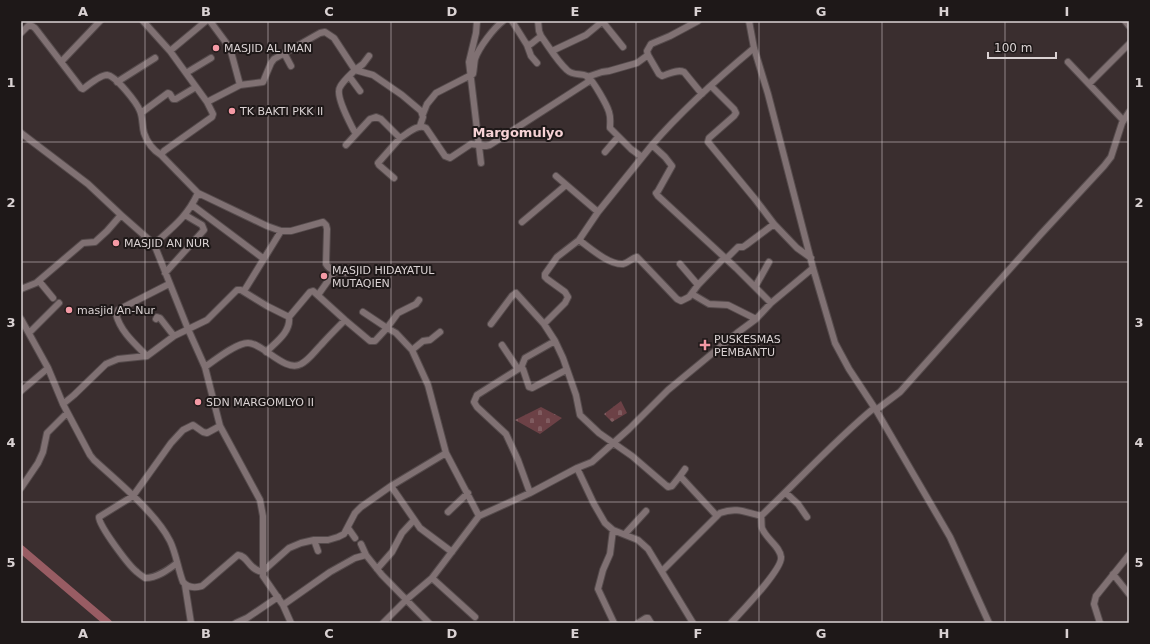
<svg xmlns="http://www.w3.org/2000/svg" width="1150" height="644" font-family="'DejaVu Sans',sans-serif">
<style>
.cemetery{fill:url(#cemetery-stones)}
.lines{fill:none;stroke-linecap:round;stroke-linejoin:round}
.river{stroke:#985c63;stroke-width:8}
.minor-casing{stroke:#554b4c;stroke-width:8}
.minor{stroke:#807173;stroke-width:6}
.grid{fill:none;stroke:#dad2d3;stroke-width:1;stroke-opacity:0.55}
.poi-dot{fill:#f49aa5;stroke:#1e1818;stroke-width:1.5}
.labels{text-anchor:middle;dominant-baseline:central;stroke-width:4;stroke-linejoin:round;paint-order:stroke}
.poi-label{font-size:11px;fill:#dad2d3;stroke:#1e1818;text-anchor:start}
.quarter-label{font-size:13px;font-weight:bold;fill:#f6d2d5;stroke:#1e1818}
.neatline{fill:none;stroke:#dad2d3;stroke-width:1.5}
.grid-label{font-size:13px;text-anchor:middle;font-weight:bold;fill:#dad2d3}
</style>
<defs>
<pattern id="cemetery-stones" width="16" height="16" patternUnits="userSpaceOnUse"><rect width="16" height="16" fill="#6c4146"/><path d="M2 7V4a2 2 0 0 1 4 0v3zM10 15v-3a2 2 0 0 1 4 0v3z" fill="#805c60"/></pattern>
</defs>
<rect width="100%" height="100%" fill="#3a2e2f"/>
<path class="cemetery" d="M 621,401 L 627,413 L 612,422 L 604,414 Z
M 541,407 L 562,418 L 540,434 L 515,420 Z"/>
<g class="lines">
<path class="river" d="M 21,549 L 108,623"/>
<defs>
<path id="minor" d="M 143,21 L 170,51 L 207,102 L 213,114 L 212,117 L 164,151 L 161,155 L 198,193 C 187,217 173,227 154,244 L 188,329 L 205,367 L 220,426 L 260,500 L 263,516 L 263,576 L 283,605 L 291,623
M 210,21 L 230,48 L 240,85
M 477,21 L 476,33 L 469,62 L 481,163
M 512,21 L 527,45 L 531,56 L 537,63
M 538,21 L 539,31 L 541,36 C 549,47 557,61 567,70 C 573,76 580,73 587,76 C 593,80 607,105 609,112 C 611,118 610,122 610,128 L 631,149 L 642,157
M 602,21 L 623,47
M 698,21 L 670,36 L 651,44 L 647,51 L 648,55 L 659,74 L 662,76 C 669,74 677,69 684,72 L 702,94
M 749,21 L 754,48 L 768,94 L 813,268 L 835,343 L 849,369 L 876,410 L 950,537 L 989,623
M 1125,21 L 1129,26
M 21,33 L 28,26 L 32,26 L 35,28 L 81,88 L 83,89 C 88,85 101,75 107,75 C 116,76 137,103 140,111 C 143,118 142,126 144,133 C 147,142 153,150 161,155
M 527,45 L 531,44 L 541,36
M 170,51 L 206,21
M 552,51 L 586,35 L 603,21
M 284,53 L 291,66
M 61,62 L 100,21
M 1068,62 L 1123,120
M 355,70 L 373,75 L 402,95 L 421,111 L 423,117 L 420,126
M 355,70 L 363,64 L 369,56
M 186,73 L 211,58
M 349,76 L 360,91
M 587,77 L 602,72 L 609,71 L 637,63 L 648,55
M 117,82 L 155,58
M 1089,84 L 1129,44
M 711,86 L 734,109 L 736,113 L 734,116 L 709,138 L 708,142 L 755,199 L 774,224 L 746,245 L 743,247 L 738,247 L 726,259
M 207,102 L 240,85 L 263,82 L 271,63 L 274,59 L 320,33 L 325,32 L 334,38 L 355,70 C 350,75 343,81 340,87 C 335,95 349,121 353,129 L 356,134
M 141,113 L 168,93 L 170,94 L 173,99 L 176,99 L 196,87
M 423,114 L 427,104 L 436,93 L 473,74 C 474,69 474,64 475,59 C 479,47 494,28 503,21
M 21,133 L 88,184 L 121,215 L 107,231 L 95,242 L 83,243 L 36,283 L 21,289
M 346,145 L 370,119 L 376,117 L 381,119 L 400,138 C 407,134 418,123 426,128 L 445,156 L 450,158 L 471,144 L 486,146 L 490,145 L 591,80
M 652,145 C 683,109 718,78 754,48
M 605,152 L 618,137
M 556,176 L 598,212
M 394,178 L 379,165 L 378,163 L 400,138
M 198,193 L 267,226 L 281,231 L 291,231 L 323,222 L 326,225 L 327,229 L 326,264 C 330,271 339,272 346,273
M 192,205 L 264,259
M 121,215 L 154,244
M 522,222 L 566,185
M 774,224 L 797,248 L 811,258
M 579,240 C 590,248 609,265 623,264 C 628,263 632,258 637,257 L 677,299 L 681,301 L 689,297 L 698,285 L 724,258
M 680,264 L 698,285
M 165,273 L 204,230 L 202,225 L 185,215
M 39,281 L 53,298
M 755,287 L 769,262
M 244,291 L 281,231
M 692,294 L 709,304 L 728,305 L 756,319
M 318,295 L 335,271
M 363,312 L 387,328 L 398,313 L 416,304 L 419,300
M 21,319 L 48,368 L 63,404 L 90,455 L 94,460 C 117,481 156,513 170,541 C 176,553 178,569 183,582 C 188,588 195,588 202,586 L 238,555 C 248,556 248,569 262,572 L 289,548 L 301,543 L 314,540 L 328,540 L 338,537 L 344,534 L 355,513 L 361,507 L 391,486 L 446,453
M 156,319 L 157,317 L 160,318 L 174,336
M 491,324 L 512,296 L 516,293 L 544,324
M 29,333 L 59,303
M 502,345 L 518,369
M 412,350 L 423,341 L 430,340 L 440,332
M 266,352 C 276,342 291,332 289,317
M 147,356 C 135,344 120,331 116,314 L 118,310 L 169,284
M 205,367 C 215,360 236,343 248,343 C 263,343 285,373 301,364 C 309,360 315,351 321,345 C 329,336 337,328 345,320
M 521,368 L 525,358 L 555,341
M 21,391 L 48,368
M 63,404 L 74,395 L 106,364 L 118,359 L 147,356 L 174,336 L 207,320 L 237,290 L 241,290 L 267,306 L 289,317 L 310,292 L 313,291 L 345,320 L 370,341 L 375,341 L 387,328 L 396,333 L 412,350 L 428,385 L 446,453 L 479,516
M 876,410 L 900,392 L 1041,234 L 1104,166 L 1111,157 L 1122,123 L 1129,112
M 577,468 L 594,504 L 605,523 L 613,530 L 638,540 L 648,549 L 693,623
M 680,476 L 685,469
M 391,486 L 420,528 L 452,552
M 21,488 L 38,463 L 43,452 L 47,433 L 67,413
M 530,493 L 518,460 L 506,434 L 477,407 L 474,402 L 477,395 L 520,368 L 523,369 L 529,387 L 532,388 L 566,370
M 786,493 L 798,504 L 807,517
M 448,512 L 468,493
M 717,516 L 680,476 L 672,486 L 668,487 L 632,456 L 599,433 L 580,415 L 576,395 L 563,358 L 555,341 L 544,324 L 565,303 L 568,297 L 565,292 L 547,279 L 545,277 L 545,274 L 557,257 L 579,240 L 598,212 L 652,145 L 665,157 L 672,166 L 658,191 L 656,193 L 658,196 L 736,268 L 771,303
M 348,528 L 355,538
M 613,530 L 610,554 L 603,570 L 598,589 L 614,623
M 625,534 L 646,511
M 314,540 L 318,551
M 361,544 L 366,555
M 177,563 C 168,570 157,578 145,578 C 142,576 139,574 137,572 C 129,566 99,526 99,517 L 133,496 L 171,443 L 183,430 L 193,425 L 203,432 L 207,433 L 220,426
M 377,569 L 392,552 L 402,533 L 414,520
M 662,571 L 720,513 C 736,507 745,512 761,516
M 1113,574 L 1129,594
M 432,578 L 475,617
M 185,585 L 191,623
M 283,605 L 330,572 L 355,558 L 366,555 L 382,575 L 429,623
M 236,623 L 247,618 L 278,597
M 383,623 L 406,600 L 432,578 L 479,516 L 530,493 L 577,468 L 592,462 L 629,429 L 668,390 L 737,333 L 756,319 L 771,303 L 813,268
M 638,623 L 646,618 L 648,618 L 651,623
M 731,623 C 740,613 783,569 781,557 C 780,546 766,539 762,528 C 761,525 762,520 761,516 C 799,480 834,441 874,408
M 1100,623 L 1094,604 L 1096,596 L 1129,555"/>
</defs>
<use href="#minor" class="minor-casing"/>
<use href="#minor" class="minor"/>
</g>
<path class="grid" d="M 145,21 L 145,623M 268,21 L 268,623M 391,21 L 391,623M 514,21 L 514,623M 636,21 L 636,623M 759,21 L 759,623M 882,21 L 882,623M 1005,21 L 1005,623M 21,142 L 1129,142M 21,262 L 1129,262M 21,382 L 1129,382M 21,502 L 1129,502"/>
<g class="poi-dot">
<circle cx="216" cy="48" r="4"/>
<circle cx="232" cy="111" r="4"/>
<circle cx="116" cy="243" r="4"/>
<circle cx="324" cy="276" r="4"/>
<circle cx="69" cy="310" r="4"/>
<path d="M703 339h4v4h4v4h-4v4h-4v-4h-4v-4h4z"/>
<circle cx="198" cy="402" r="4"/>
</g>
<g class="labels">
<g class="poi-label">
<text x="224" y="48">MASJID AL IMAN</text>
<text x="240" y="111">TK BAKTI PKK II</text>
<text x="124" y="243">MASJID AN NUR</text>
<text x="332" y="270">MASJID HIDAYATUL<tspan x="332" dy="13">MUTAQIEN</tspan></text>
<text x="77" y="310">masjid An-Nur</text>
<text x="714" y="339">PUSKESMAS<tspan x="714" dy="13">PEMBANTU</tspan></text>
<text x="206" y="402">SDN MARGOMLYO II</text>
</g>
<g class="quarter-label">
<text x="518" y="132">Margomulyo</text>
</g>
</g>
<rect width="1150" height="644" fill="none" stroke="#1e1818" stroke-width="44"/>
<path d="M988 52v6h68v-6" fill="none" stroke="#dad2d3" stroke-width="2"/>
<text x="994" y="52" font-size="12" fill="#dad2d3" stroke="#1e1818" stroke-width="3" paint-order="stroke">100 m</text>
<rect x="22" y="22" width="1106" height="600" class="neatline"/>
<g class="grid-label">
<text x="83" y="16">A</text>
<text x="206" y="16">B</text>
<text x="329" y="16">C</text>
<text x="452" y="16">D</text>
<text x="575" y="16">E</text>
<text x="698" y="16">F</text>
<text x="821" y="16">G</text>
<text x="944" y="16">H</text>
<text x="1067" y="16">I</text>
<text x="11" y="87">1</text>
<text x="1139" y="87">1</text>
<text x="11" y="207">2</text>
<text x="1139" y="207">2</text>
<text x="11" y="327">3</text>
<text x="1139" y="327">3</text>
<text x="11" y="447">4</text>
<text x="1139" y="447">4</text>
<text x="11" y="567">5</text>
<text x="1139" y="567">5</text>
<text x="83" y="638">A</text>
<text x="206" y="638">B</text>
<text x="329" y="638">C</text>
<text x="452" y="638">D</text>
<text x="575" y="638">E</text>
<text x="698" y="638">F</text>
<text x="821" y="638">G</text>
<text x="944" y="638">H</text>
<text x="1067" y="638">I</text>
</g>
</svg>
